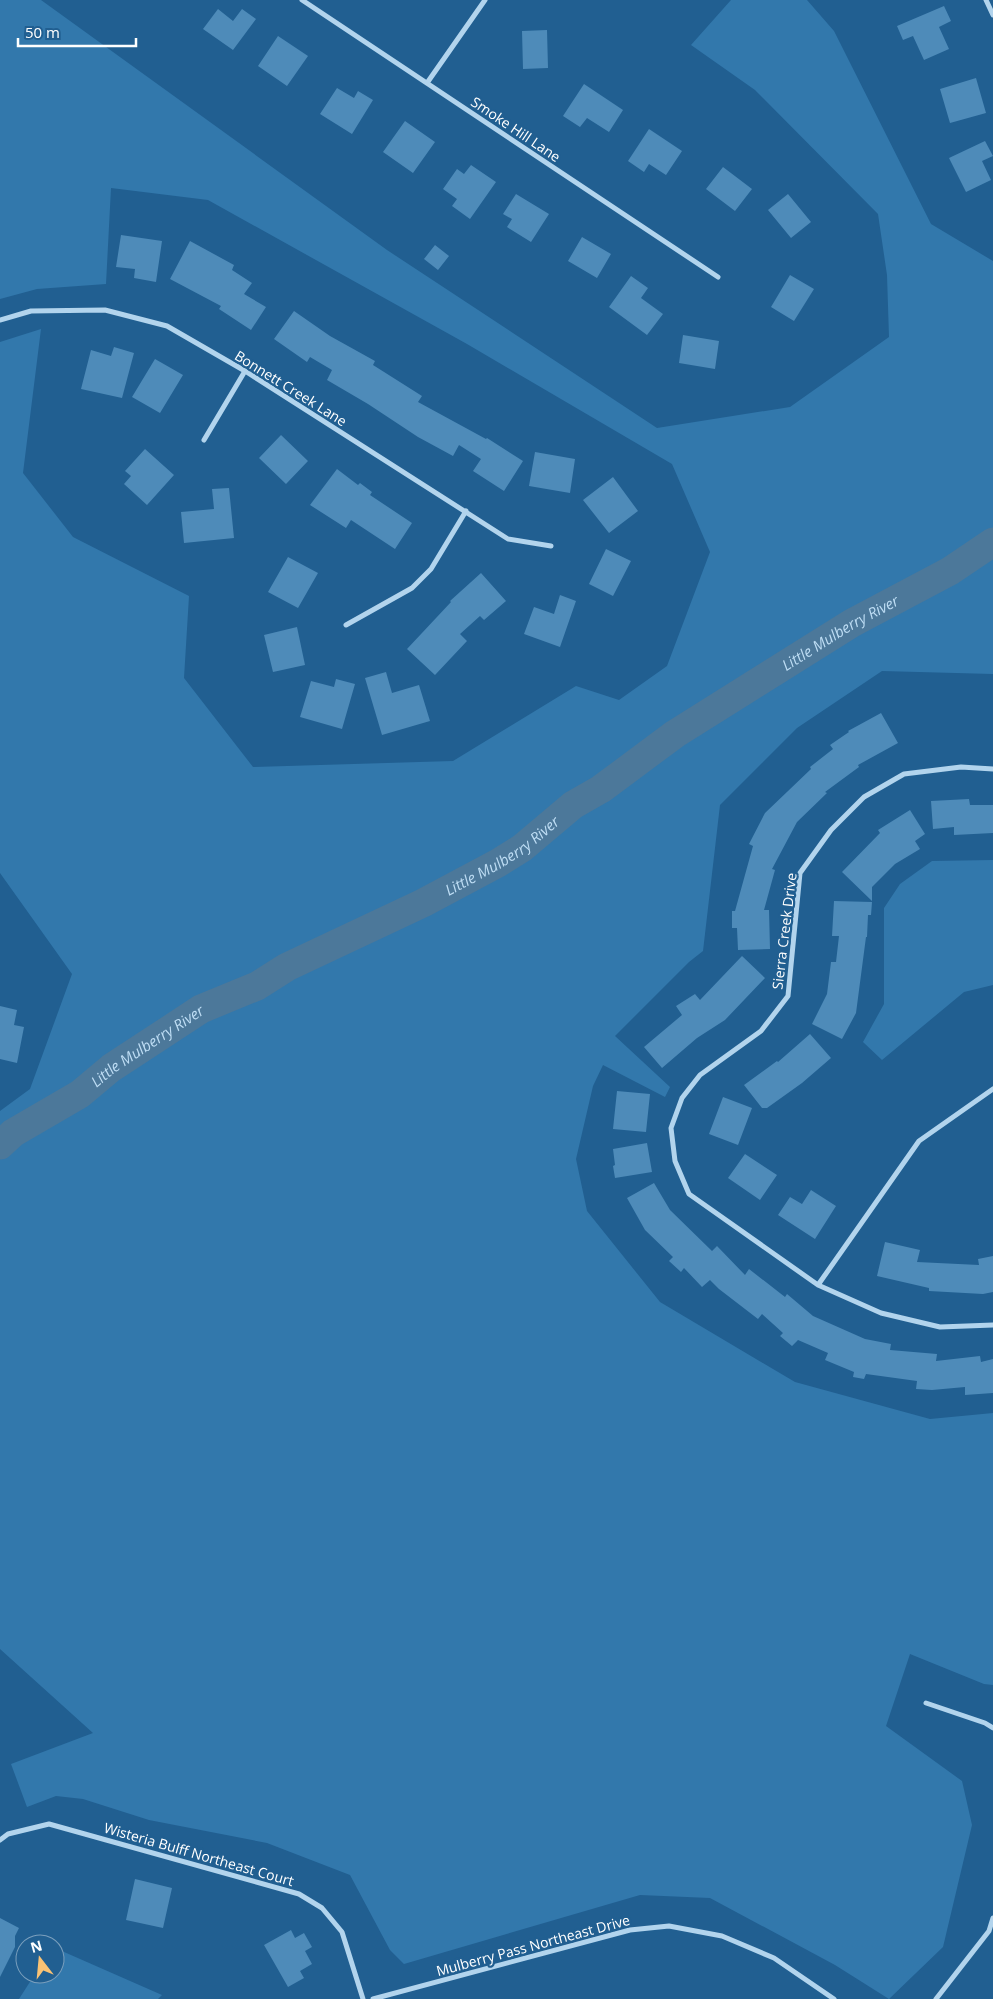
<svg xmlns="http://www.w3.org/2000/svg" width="993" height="1999" font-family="'Open Sans',sans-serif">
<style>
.green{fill:#3278ac}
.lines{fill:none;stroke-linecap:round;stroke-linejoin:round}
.river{stroke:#4c789a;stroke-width:29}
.building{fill:#4e8bb9}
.minor{stroke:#b2d4ed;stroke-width:5}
.labels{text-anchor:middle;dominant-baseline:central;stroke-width:4.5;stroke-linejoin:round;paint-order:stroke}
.street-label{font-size:14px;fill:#fff;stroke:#215f91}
.water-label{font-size:15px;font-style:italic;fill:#beddf4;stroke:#215f91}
</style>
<rect width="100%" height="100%" fill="#215f91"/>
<path class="green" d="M 0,0 L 41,0 L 387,250 L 657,428 L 790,407 L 889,337 L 887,275 L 878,214 L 755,90 L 691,45 L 731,0 L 807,0 L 834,31 L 931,224 L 993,261 L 993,674 L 882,671 L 797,728 L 720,805 L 703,951 L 689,962 L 615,1036 L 670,1087 L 665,1097 L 603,1065 L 593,1086 L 576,1159 L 587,1211 L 660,1302 L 795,1382 L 930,1419 L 993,1413 L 993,1685 L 984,1684 L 910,1654 L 886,1726 L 962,1781 L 972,1825 L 943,1947 L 889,1999 L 835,1965 L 710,1898 L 640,1895 L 404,1964 L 390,1950 L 350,1875 L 267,1843 L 149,1820 L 83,1799 L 56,1796 L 27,1807 L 11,1764 L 93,1733 L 0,1649 L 0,1111 L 30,1089 L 72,974 L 0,873 L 0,342 L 41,329 L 23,473 L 73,537 L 189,596 L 184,678 L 253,767 L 453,761 L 576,686 L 619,700 L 667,666 L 710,552 L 672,464 L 467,344 L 208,200 L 111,188 L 106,284 L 37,289 L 0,299 Z
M 993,860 L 993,985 L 964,992 L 882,1060 L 863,1042 L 884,1004 L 884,908 L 900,884 L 932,861 Z
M 55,1948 L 162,1995 L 158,1999 L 19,1999 L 35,1974 L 55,1974 Z"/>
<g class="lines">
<path class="river" id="s1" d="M 0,1145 L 13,1133 L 80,1094 L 111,1068 L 201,1009 L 257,986 L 287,967 L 423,903 L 498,863 L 522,848 L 573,805 L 601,789 L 675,734 L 852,623 L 950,571 L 993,542"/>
</g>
<path class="building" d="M 944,6 L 951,21 L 939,27 L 949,49 L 924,60 L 913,36 L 903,40 L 897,26 Z
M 218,9 L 233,21 L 242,9 L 256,19 L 233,50 L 203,29 Z
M 547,30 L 548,68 L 523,69 L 522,31 Z
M 278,36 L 308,56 L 287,86 L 258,66 Z
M 976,78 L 986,113 L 950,123 L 940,89 Z
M 584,84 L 623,110 L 609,132 L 587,118 L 580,127 L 563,116 Z
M 337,88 L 354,98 L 358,91 L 373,100 L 352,134 L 320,114 Z
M 405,121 L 435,142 L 413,173 L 383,152 Z
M 649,129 L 682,151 L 666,175 L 649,164 L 644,172 L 628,161 Z
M 985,141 L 993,156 L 982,161 L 991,180 L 966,192 L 949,158 Z
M 471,165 L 496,182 L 470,219 L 452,206 L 457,199 L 443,189 L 457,169 L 464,174 Z
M 723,167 L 752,189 L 735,211 L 706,189 Z
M 516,194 L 549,214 L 531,242 L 507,227 L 512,219 L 503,214 Z
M 788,194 L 811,222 L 791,238 L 768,210 Z
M 121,235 L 162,241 L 156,282 L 134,278 L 135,269 L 116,267 Z
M 582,237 L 611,254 L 597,278 L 568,261 Z
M 190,241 L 234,265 L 232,270 L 252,283 L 244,294 L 266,307 L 251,330 L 219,309 L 221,306 L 170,279 Z
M 435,245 L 449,256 L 438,270 L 424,259 Z
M 790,275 L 814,289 L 794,321 L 771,307 Z
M 631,276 L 648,288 L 641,298 L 663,314 L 647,335 L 609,307 Z
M 294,311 L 330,336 L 375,361 L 373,365 L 422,396 L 418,402 L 486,439 L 487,438 L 523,461 L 504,491 L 473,471 L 481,459 L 459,445 L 453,456 L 418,437 L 368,404 L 327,380 L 332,370 L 310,357 L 307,362 L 274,339 Z
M 683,335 L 719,341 L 715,369 L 679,363 Z
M 114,347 L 134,353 L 122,398 L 81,389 L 91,350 L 111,356 Z
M 155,359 L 183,375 L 160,413 L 132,397 Z
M 281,435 L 308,461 L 286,484 L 259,458 Z
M 145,449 L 174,475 L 147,505 L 124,484 L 131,476 L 125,471 Z
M 535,452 L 575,459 L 570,493 L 529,486 Z
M 337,469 L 358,485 L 360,483 L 372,492 L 370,495 L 412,523 L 395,549 L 351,520 L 346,528 L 310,505 Z
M 613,477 L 638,511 L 609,533 L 583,500 Z
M 229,488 L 234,538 L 184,543 L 181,512 L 214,509 L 212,489 Z
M 606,549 L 631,561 L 613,596 L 589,584 Z
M 288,557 L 318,573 L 298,608 L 268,592 Z
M 481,573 L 506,601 L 484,620 L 480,616 L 460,634 L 467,641 L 435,675 L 407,649 L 451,602 L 450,601 Z
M 560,595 L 576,601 L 560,647 L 524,634 L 534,607 L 554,614 Z
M 297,627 L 305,665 L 273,672 L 264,635 Z
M 386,672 L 392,693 L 419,685 L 430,721 L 382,735 L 365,678 Z
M 336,679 L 355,684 L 342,729 L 300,717 L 311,681 L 334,687 Z
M 881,713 L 898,743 L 858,765 L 859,767 L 825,792 L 827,793 L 797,822 L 772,869 L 775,870 L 764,910 L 769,910 L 770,949 L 738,950 L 737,928 L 732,928 L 732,911 L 735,911 L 753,846 L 749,844 L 765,813 L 811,769 L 810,767 L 833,749 L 830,745 L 849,732 L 848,731 Z
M 969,799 L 970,805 L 993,805 L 993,833 L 954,835 L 954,827 L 933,829 L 931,801 Z
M 910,810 L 925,834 L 915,841 L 920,849 L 895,864 L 872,887 L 872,901 L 842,872 L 880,833 L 878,830 Z
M 834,901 L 872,902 L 871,915 L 868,915 L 867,937 L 866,937 L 856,1013 L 842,1039 L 812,1024 L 827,994 L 831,962 L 836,962 L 839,936 L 832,936 Z
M 742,956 L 765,978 L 725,1020 L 697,1038 L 662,1068 L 644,1047 L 682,1015 L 676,1006 L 695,994 L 700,1000 Z
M 0,1006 L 17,1010 L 14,1025 L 24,1027 L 17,1063 L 0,1059 Z
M 810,1034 L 831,1058 L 802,1083 L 767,1108 L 762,1108 L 744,1085 L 777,1061 L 778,1062 Z
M 617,1091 L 650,1094 L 646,1132 L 613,1129 Z
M 723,1097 L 752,1108 L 738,1145 L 709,1134 Z
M 647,1143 L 652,1172 L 615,1178 L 613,1166 L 615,1165 L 613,1149 Z
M 745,1154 L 777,1175 L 760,1200 L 728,1178 Z
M 654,1183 L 670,1210 L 712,1251 L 717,1246 L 745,1275 L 749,1269 L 785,1297 L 787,1294 L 813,1316 L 865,1339 L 891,1344 L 890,1350 L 937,1354 L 936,1361 L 980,1356 L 981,1362 L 993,1359 L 993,1393 L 965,1395 L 965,1387 L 932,1390 L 916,1389 L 917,1381 L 866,1374 L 864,1379 L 853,1377 L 854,1372 L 825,1360 L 828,1353 L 798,1340 L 792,1346 L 780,1336 L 783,1333 L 762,1314 L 758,1319 L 719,1289 L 710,1280 L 702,1287 L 684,1268 L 681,1272 L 669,1261 L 673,1257 L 645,1230 L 627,1198 Z
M 811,1190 L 836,1206 L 815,1239 L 778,1215 L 790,1197 L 802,1204 Z
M 885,1242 L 920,1250 L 917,1262 L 979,1265 L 978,1259 L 993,1256 L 993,1292 L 983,1294 L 929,1291 L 929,1288 L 877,1276 Z
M 135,1879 L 172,1888 L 163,1928 L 126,1920 Z
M 0,1918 L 19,1928 L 15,1936 L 15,1947 L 0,1977 Z
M 291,1930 L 295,1938 L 304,1933 L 312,1947 L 305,1951 L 312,1964 L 300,1971 L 304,1978 L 288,1987 L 264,1945 Z"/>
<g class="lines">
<path class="minor" d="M 302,0 L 718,277
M 986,0 L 993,15
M 427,83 L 485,0
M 0,320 L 31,311 L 105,310 L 167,326 L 245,371 L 508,539 L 551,546
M 204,440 L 245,371
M 346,625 L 412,588 L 431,569 L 466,511
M 993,769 L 961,767 L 904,774 L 864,797 L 831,830 L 800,873 L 788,996 L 761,1031 L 700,1075 L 682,1098 L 671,1128 L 675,1161 L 689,1194 L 818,1285 L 881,1313 L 940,1327 L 993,1325
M 818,1285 L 919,1141 L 993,1089
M 926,1703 L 985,1723 L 993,1728
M 0,1840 L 8,1834 L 49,1824 L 299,1894 L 322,1908 L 342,1932 L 363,1999
M 373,1999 L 630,1930 L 669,1926 L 722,1936 L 774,1958 L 834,1999
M 936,1999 L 989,1931 L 993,1918"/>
</g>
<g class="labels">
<g class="street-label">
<text transform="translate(516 129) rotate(34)">Smoke Hill Lane</text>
<text transform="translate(291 388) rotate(32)">Bonnett Creek Lane</text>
<text transform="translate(784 931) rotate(-83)">Sierra Creek Drive</text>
<text transform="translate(199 1854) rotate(16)">Wisteria Bulff Northeast Court</text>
<text transform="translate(533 1945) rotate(-15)">Mulberry Pass Northeast Drive</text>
</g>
<g class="water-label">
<text stroke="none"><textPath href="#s1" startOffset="988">Little Mulberry River</textPath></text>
<text stroke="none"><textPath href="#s1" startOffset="582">Little Mulberry River</textPath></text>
<text stroke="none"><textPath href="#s1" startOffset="178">Little Mulberry River</textPath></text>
</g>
</g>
<g transform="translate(40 1959) rotate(344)"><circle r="24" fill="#215f91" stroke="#7a9fbd"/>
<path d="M0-4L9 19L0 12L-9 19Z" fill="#f9c274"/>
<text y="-8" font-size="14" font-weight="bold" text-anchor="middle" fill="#ffffff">N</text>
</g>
<path d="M18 38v8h118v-8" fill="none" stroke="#ffffff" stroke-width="2.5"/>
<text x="25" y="38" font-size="15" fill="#ffffff" stroke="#215f91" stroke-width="4" paint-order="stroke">50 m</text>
</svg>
